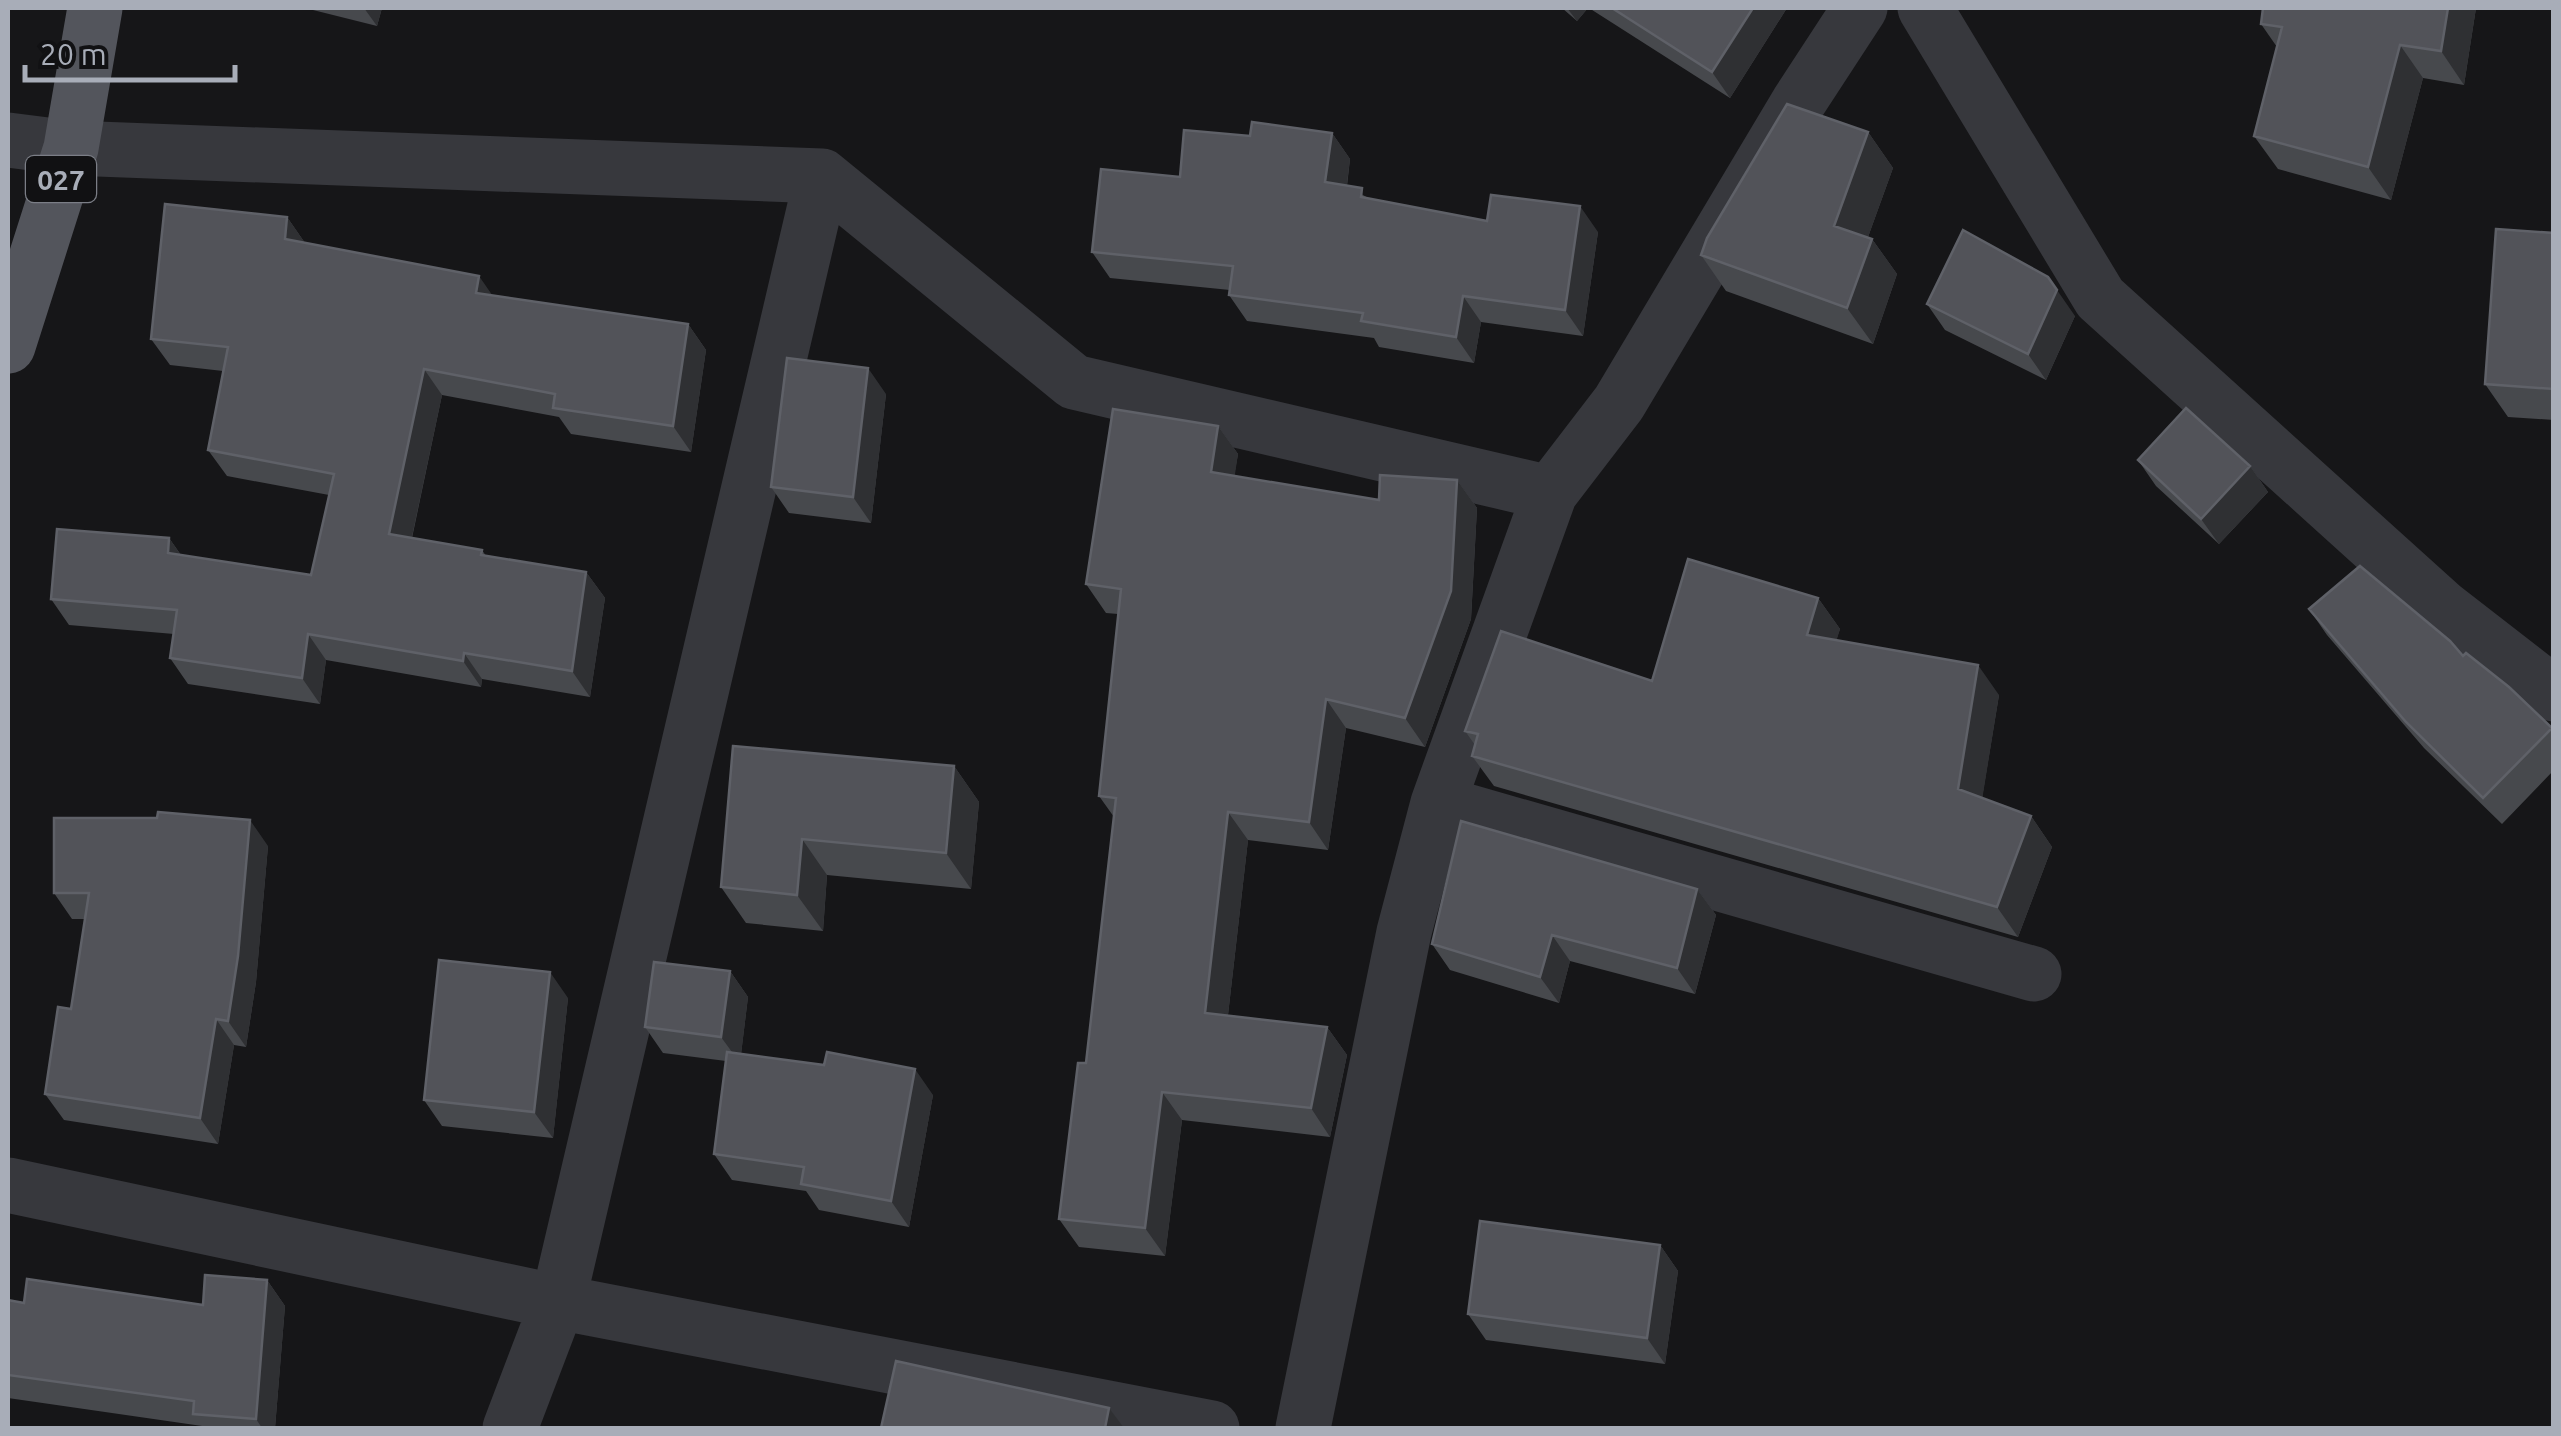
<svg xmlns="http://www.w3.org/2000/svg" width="2561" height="1436" font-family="Ubuntu,sans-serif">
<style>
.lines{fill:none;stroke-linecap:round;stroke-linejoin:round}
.street{stroke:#37383d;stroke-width:55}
.primary{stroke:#53555c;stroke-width:55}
.wall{fill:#47494d}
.shaded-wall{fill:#2f3033}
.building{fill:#525359;stroke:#5f6168;stroke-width:2.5}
.labels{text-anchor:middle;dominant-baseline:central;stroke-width:9;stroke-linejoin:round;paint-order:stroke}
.shield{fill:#111113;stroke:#7b7e86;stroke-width:2.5}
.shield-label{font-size:28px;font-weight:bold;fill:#a8adb8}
</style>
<rect width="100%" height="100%" fill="#161618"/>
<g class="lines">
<path class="street" d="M 1925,8 L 2100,298 L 2442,607 L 2554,694
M 8,140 L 71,148 L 822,176 L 1074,382 L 1550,493
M 1438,803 L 2034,974
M 8,1185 L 558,1302 L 1212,1428
M 510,1428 L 558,1302 L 822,176
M 1303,1428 L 1404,932 L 1438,803 L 1550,493 L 1619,403 L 1798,103 L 1860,8"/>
<path class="primary" d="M 8,346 L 71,148 L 95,8"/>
</g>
<path class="wall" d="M 305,8 L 382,8 L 377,26 Z
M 1562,8 L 1588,8 L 1577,21 Z
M 1589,8 L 1787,8 L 1730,98 Z
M 2476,8 L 2464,85 L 2423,78 L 2391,200 L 2278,169 L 2254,136 L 2277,47 L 2261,24 Z
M 1868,132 L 1893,168 L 1868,237 L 1872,239 L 1897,274 L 1873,344 L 1726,291 L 1701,255 Z
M 1332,133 L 1350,159 L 1347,186 L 1370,199 L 1487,221 L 1598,232 L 1583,336 L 1481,322 L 1474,363 L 1379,347 L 1374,338 L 1247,321 L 1229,295 L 1230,290 L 1110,278 L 1092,252 L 1180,177 L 1250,136 Z
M 287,217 L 305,243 L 492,295 L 688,324 L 706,350 L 691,452 L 571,434 L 559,417 L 442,395 L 412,538 L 482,550 L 486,556 L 586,572 L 605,598 L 590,697 L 482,679 L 481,687 L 326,660 L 320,704 L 188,684 L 170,658 L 174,634 L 69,625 L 51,599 L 169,538 L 181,555 L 311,575 L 329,495 L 227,476 L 208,450 L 223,371 L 170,365 L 151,339 Z
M 2554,233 L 2554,420 L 2508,417 L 2485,384 Z
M 1927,304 L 2075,316 L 2046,380 L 1945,330 Z
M 886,394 L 871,523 L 789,513 L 771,487 Z
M 1218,426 L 1238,454 L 1234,476 L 1379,500 L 1457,480 L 1477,508 L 1471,619 L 1425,747 L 1346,728 L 1328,850 L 1248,840 L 1228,1015 L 1327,1027 L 1347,1055 L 1330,1137 L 1182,1120 L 1165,1256 L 1079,1247 L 1059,1219 L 1086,1063 L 1114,817 L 1099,796 L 1118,614 L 1106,613 L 1086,584 Z
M 2138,460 L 2250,466 L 2268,492 L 2219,544 L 2156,486 Z
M 1818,598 L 1840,629 L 1836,640 L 1999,695 L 1982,798 L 2031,816 L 2052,847 L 2018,937 L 1494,786 L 1472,756 L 1475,745 L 1465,731 L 1652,681 Z
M 2309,609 L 2463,656 L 2552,728 L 2554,730 L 2554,770 L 2502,824 L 2424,748 L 2327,635 Z
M 733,746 L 954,766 L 979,802 L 971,889 L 827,875 L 823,931 L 746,923 L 721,887 Z
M 268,846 L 256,982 L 246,1047 L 234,1045 L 218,1144 L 64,1120 L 45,1094 L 71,1009 L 85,919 L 72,919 L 54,893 Z
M 1697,889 L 1716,915 L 1695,994 L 1570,961 L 1559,1003 L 1450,970 L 1432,944 Z
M 730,971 L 748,997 L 741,1054 L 933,1095 L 909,1227 L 819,1210 L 806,1191 L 732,1180 L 714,1154 L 726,1061 L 663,1053 L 645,1027 Z
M 568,998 L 553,1138 L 442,1126 L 424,1100 Z
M 1660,1245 L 1678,1271 L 1665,1364 L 1486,1340 L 1468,1314 Z
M 267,1280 L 285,1306 L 275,1428 L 204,1428 L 202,1426 L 8,1398 L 8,1300 L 24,1303 L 203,1305 Z"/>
<path class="shaded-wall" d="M 364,8 L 382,8 L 377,26 Z
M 1567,8 L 1588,8 L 1577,21 Z
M 1753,8 L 1787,8 L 1730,98 L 1712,72 Z
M 2448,8 L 2476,8 L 2464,85 L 2441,51 Z
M 2400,45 L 2423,78 L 2391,200 L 2368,167 Z
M 1868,132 L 1893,168 L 1859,262 L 1834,226 Z
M 1332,133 L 1350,159 L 1344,208 L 1325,182 Z
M 1580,206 L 1598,232 L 1583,336 L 1565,310 Z
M 287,217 L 305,243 L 285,239 Z
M 1872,239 L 1897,274 L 1873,344 L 1847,308 Z
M 479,276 L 497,302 L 476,293 Z
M 2048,277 L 2075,316 L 2046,380 L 2028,354 Z
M 1463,296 L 1481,322 L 1474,363 L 1456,337 Z
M 688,324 L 706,350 L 691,452 L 673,426 Z
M 868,368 L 886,394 L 871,523 L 853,497 Z
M 424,369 L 442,395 L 407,560 L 389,534 Z
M 1218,426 L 1238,454 L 1231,501 L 1211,472 Z
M 2250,466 L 2268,492 L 2219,544 L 2201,519 Z
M 1457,480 L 1477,508 L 1471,619 L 1425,747 L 1405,718 Z
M 169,538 L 187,564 L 168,553 Z
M 586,572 L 605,598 L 590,697 L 572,671 Z
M 1818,598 L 1840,629 L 1829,666 L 1807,635 Z
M 308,634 L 326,660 L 320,704 L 302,678 Z
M 464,653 L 482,679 L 481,687 L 463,661 Z
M 1978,665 L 1999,695 L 1979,819 L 1958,789 Z
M 1326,699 L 1346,728 L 1328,850 L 1309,822 Z
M 954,766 L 979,802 L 971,889 L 946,853 Z
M 1228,812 L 1248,840 L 1225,1041 L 1205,1013 Z
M 2031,816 L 2052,847 L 2018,937 L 1997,907 Z
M 250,820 L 268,846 L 256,982 L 246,1047 L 228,1021 Z
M 802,839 L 827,875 L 823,931 L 797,895 Z
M 1697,889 L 1716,915 L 1695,994 L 1677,968 Z
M 1552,935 L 1570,961 L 1559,1003 L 1540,977 Z
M 730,971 L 748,997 L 740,1063 L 721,1037 Z
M 550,972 L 568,998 L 553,1138 L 534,1112 Z
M 216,1019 L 234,1045 L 218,1144 L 200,1118 Z
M 1327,1027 L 1347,1055 L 1330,1137 L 1311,1108 Z
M 915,1069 L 933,1095 L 909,1227 L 891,1201 Z
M 1162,1092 L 1182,1120 L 1165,1256 L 1145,1228 Z
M 1660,1245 L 1678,1271 L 1665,1364 L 1647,1338 Z
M 267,1280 L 285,1306 L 275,1428 L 262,1428 L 256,1419 Z
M 1109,1408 L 1124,1428 L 1105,1428 Z"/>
<path class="building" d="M 1612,8 L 1753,8 L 1712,72 Z
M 2263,8 L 2448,8 L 2441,51 L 2400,45 L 2368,167 L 2254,136 L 2282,27 L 2261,24 Z
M 1787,104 L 1868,132 L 1834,226 L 1872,239 L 1847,308 L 1701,255 L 1707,238 Z
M 1252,122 L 1332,133 L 1325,182 L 1362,188 L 1361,197 L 1487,221 L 1491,195 L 1580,206 L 1565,310 L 1463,296 L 1456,337 L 1361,321 L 1363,313 L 1229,295 L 1233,266 L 1092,252 L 1101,169 L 1180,177 L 1184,130 L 1250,136 Z
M 165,204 L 287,217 L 285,239 L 479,276 L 476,293 L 688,324 L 673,426 L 553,408 L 555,394 L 424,369 L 389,534 L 482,550 L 481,555 L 586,572 L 572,671 L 464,653 L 463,661 L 308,634 L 302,678 L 170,658 L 177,610 L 51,599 L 57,529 L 169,538 L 168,553 L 311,575 L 334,474 L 208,450 L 228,347 L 151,339 Z
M 2496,229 L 2554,233 L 2554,389 L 2485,384 Z
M 1963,230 L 2048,277 L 2057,290 L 2028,354 L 1927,304 Z
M 787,358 L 868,368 L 853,497 L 771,487 Z
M 2186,408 L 2250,466 L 2201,519 L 2138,460 Z
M 1113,409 L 1218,426 L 1211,472 L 1379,500 L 1380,475 L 1457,480 L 1451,591 L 1405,718 L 1326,699 L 1309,822 L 1228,812 L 1205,1013 L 1327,1027 L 1311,1108 L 1162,1092 L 1145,1228 L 1059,1219 L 1078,1063 L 1086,1063 L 1116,798 L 1099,796 L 1121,589 L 1086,584 Z
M 1688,559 L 1818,598 L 1807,635 L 1978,665 L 1958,789 L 2031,816 L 1997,907 L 1472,756 L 1478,734 L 1465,731 L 1501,631 L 1652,681 Z
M 2360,566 L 2450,641 L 2463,656 L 2466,653 L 2509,687 L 2552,728 L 2483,798 L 2406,722 L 2309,609 Z
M 733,746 L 954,766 L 946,853 L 802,839 L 797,895 L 721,887 Z
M 158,812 L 250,820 L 238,956 L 228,1021 L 216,1019 L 200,1118 L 45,1094 L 58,1007 L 71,1009 L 89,893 L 54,893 L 54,818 L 157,818 Z
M 1461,821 L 1697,889 L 1677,968 L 1552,935 L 1540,977 L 1432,944 Z
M 439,960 L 550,972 L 534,1112 L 424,1100 Z
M 654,962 L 730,971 L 721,1037 L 645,1027 Z
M 727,1052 L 824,1065 L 827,1052 L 915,1069 L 891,1201 L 801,1184 L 804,1167 L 714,1154 Z
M 1480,1221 L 1660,1245 L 1647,1338 L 1468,1314 Z
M 205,1275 L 267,1280 L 256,1419 L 193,1414 L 194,1401 L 8,1375 L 8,1300 L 24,1303 L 27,1279 L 203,1305 Z
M 896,1361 L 1109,1408 L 1105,1428 L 881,1428 Z"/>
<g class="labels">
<rect class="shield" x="26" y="156" width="70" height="46" rx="8"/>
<g class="shield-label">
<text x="61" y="179">027</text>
</g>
</g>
<rect width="2561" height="1436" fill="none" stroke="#a8adb8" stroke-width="20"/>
<path d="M25 65v15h210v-15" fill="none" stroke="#a8adb8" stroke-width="5"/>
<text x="40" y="65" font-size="30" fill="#a8adb8" stroke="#111113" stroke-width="8" paint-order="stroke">20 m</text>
</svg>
